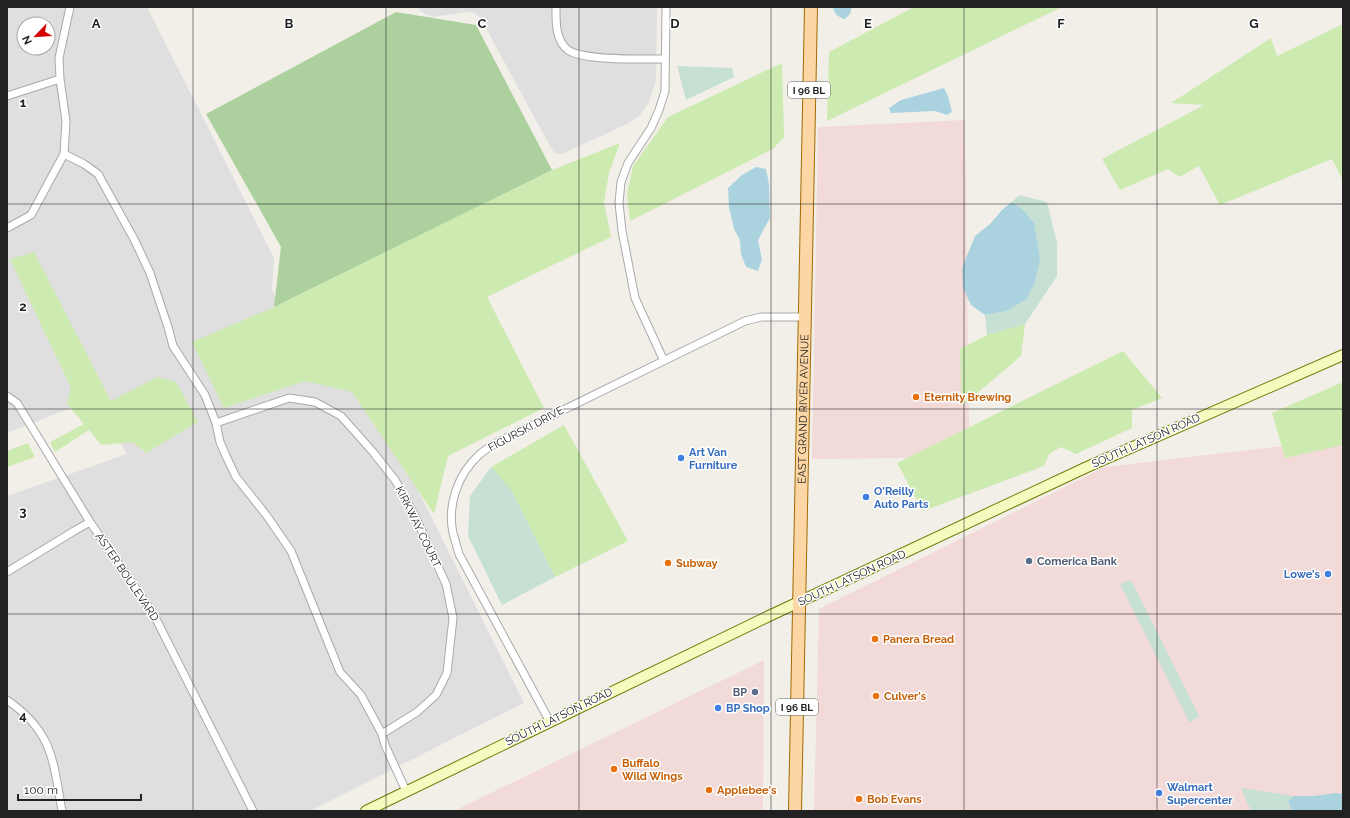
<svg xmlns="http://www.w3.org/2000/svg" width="1350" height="818" font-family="Raleway,sans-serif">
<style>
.residential{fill:#e0dfdf;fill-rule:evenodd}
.commercial{fill:#f2dad9}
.grass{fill:#cdebb0}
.forest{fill:#add19e}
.wetland{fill:#c6e0d4}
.water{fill:#aad3df}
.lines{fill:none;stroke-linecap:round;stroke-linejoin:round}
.minor-casing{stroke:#a9a9a9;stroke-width:9}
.secondary-casing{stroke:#707d05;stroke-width:12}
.primary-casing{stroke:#a06b00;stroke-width:14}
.minor{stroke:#fff;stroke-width:7}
.secondary{stroke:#f7fabf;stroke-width:10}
.primary{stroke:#fcd6a4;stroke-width:12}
.grid{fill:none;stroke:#222;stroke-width:1;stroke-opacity:0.55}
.food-dot{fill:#e8710a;stroke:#fff;stroke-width:1.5}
.shop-dot{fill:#3f7fe0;stroke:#fff;stroke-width:1.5}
.service-dot{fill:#5c6f8a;stroke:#fff;stroke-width:1.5}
.labels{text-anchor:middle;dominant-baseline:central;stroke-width:3;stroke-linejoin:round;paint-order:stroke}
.shield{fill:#fff;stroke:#646464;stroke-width:1}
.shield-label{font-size:10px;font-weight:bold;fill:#222}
.food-label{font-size:11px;font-weight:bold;fill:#c56008;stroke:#fff;text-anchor:start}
.street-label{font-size:11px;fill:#222;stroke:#fff}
.shop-label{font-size:11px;font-weight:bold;fill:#366cbe;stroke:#fff;text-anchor:start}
.service-label{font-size:11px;font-weight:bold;fill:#4e5e75;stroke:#fff;text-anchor:start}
.grid-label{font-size:13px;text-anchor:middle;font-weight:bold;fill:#222;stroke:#fff;stroke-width:3;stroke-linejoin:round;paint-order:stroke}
</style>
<rect width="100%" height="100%" fill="#f2efe9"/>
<path class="residential" d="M 7,7 L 147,7 L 274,258 L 272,290 L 312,371 L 365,384 L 524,703 L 310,811 L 7,811 L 7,496 L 127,454 L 96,398 L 7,433 ZM 24,24 L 48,24 L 48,48 L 24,48 Z
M 416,7 L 657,7 L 656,80 L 648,104 L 639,116 L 627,124 L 562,154 L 557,154 L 553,151 L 538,124 L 481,19 L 475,13 L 467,12 L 433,17 L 425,14 Z"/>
<path class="commercial" d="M 965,120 L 969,427 L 909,458 L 812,459 L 818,127 Z
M 1343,439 L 1343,811 L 814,811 L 819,609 L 1105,467 Z
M 764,660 L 763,811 L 454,811 Z"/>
<path class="grass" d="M 914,7 L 1062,7 L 827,121 L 829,52 Z
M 1343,24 L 1343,181 L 1332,159 L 1220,205 L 1199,166 L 1180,177 L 1168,169 L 1120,190 L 1102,159 L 1204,105 L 1171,103 L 1271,38 L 1277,56 Z
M 782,63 L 784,137 L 773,149 L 630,221 L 627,194 L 633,166 L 668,117 Z
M 620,143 L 609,173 L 604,202 L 611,237 L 487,297 L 544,408 L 448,456 L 434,514 L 352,392 L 305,381 L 224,408 L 192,342 L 274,307 L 552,170 Z
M 34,252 L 111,401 L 158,377 L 176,382 L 198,422 L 146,453 L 133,442 L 101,445 L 89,430 L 55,452 L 50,442 L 84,424 L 67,404 L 71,388 L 10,259 Z
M 1025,324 L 1021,356 L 962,406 L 960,349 L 987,335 Z
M 1123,351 L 1162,398 L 1132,410 L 1132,428 L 1076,454 L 1061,447 L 1049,454 L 1044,466 L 923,511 L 897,463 Z
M 1343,382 L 1343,445 L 1285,458 L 1272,413 Z
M 564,425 L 628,541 L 555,577 L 512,492 L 491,467 Z
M 28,443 L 35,457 L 7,467 L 7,451 Z"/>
<path class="forest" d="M 396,12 L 476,25 L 552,170 L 274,307 L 281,247 L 206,114 Z"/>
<path class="wetland" d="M 677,66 L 732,68 L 734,77 L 686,100 Z
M 1019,195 L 1047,202 L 1057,243 L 1057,276 L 1025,324 L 987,335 L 985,315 L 1007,311 L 1027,299 L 1035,282 L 1040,260 L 1022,209 L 1012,202 Z
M 491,467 L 512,491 L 555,577 L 502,605 L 468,536 L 470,496 Z
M 1131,580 L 1199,716 L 1190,723 L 1120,584 Z
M 1241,788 L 1294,796 L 1288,802 L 1290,809 L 1293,811 L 1251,811 Z"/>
<path class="water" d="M 833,7 L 852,7 L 850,14 L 845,19 C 838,17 834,14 833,7 Z
M 944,88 L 948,96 L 952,112 L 947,115 L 935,111 L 891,113 L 889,108 L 901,100 Z
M 756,167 L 766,169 L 769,184 L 770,218 L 762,232 L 758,241 L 762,259 L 758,271 L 746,267 L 741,254 L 740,240 L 734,229 L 729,207 L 728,188 L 742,175 Z
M 1012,202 L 1022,209 L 1034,223 L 1040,260 L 1035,282 L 1027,299 L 1007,311 L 985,315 L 971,305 L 963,288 L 962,268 L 975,236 L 990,224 L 1002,210 Z
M 1336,793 L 1343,794 L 1343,811 L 1293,811 L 1291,809 L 1288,801 L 1294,796 L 1314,796 Z"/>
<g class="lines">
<defs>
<path id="minor" d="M 556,7 C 556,21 555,40 568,50 C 584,61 644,59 665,59
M 7,96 L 60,79
M 64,154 L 84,164 L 98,174 L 135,241 L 150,273 L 168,327 L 173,346 L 205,395 L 216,423 L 220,442 L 226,456 L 236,477 L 267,516 L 291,551 L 340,672 L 361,695 L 382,734 L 385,745 L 406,791
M 7,228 L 31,215 L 64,154 L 66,121 L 60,79 L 59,58 L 70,7
M 664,361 L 635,298 L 622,231 L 619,203 L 621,182 L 628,163 L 651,128 L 659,110 L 665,91 L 666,7
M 7,396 L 17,403 L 90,522 L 153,613 L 253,811
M 216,423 L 289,398 L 315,402 L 341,416 L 373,452 L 395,480 L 414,514 L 446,584 L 453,618 L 447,673 L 436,695 L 417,712 L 382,734
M 7,572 L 74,531 L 90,522
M 7,700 C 53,732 53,760 62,811
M 550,722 L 459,554 C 457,547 455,540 453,533 C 447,505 458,474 479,455 C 485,449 493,445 500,441 L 745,321 L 761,317 L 804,317"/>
<path id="secondary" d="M 366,811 L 769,616 L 1087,467 L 1343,355"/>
<g id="primary">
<path id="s1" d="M 795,811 L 811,7"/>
</g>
</defs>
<use href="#minor" class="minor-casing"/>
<use href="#secondary" class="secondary-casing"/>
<use href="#primary" class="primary-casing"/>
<use href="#minor" class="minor"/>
<use href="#secondary" class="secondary"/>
<use href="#primary" class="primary"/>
</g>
<path class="grid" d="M 193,7 L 193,811M 386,7 L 386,811M 579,7 L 579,811M 771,7 L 771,811M 964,7 L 964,811M 1157,7 L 1157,811M 7,204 L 1343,204M 7,409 L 1343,409M 7,614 L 1343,614"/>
<g class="food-dot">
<circle cx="916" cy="397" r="4"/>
<circle cx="668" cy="563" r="4"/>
<circle cx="875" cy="639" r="4"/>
<circle cx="876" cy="696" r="4"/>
<circle cx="614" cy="769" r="4"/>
<circle cx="709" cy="790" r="4"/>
<circle cx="859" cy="799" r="4"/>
</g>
<g class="shop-dot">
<circle cx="681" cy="458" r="4"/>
<circle cx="866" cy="497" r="4"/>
<circle cx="1328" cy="574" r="4"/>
<circle cx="718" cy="708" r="4"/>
<circle cx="1159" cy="793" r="4"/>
</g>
<g class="service-dot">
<circle cx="1029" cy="561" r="4"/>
<circle cx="755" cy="692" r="4"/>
</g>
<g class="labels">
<g class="shield">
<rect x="788" y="82" width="42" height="16" rx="3"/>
<rect x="776" y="699" width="42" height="16" rx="3"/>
</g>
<g class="shield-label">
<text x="809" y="90">I 96 BL</text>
<text x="797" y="707">I 96 BL</text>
</g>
<g class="food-label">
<text x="924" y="397">Eternity Brewing</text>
<text x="676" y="563">Subway</text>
<text x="883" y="639">Panera Bread</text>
<text x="884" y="696">Culver's</text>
<text x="622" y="763">Buffalo<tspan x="622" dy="13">Wild Wings</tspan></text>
<text x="717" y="790">Applebee's</text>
<text x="867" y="799">Bob Evans</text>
</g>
<g class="street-label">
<text stroke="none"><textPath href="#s1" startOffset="402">EAST GRAND RIVER AVENUE</textPath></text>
<text transform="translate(526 429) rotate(-28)">FIGURSKI DRIVE</text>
<text transform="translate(1146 441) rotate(-24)">SOUTH LATSON ROAD</text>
<text transform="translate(418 527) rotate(64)">KIRKWAY COURT</text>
<text transform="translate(127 577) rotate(56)">ASTER BOULEVARD</text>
<text transform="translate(852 578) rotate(-25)">SOUTH LATSON ROAD</text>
<text transform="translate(559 717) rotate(-26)">SOUTH LATSON ROAD</text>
</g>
<g class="shop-label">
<text x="689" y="452">Art Van<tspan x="689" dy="13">Furniture</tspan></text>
<text x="874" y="491">O'Reilly<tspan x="874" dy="13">Auto Parts</tspan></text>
<text x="1320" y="574" text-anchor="end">Lowe's</text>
<text x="726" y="708">BP Shop</text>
<text x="1167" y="787">Walmart<tspan x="1167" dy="13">Supercenter</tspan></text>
</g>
<g class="service-label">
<text x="1037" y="561">Comerica Bank</text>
<text x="747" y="692" text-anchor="end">BP</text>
</g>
</g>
<g class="grid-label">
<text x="96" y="28">A</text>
<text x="289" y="28">B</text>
<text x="482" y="28">C</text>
<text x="675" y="28">D</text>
<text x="868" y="28">E</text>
<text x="1061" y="28">F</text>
<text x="1254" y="28">G</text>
<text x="23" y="107">1</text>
<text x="23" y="311">2</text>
<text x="23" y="516">3</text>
<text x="23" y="720">4</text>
</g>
<rect width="1350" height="818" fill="none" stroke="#222222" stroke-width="16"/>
<g transform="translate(36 36) rotate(245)"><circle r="19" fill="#ffffff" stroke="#a7a7a7"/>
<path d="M0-3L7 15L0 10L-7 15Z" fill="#d40000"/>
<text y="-6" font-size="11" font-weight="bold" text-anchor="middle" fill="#222222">N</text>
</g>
<path d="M18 794v6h123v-6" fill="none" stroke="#222222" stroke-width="2"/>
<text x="24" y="794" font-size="12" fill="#222222" stroke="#ffffff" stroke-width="3" paint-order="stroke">100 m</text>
</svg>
